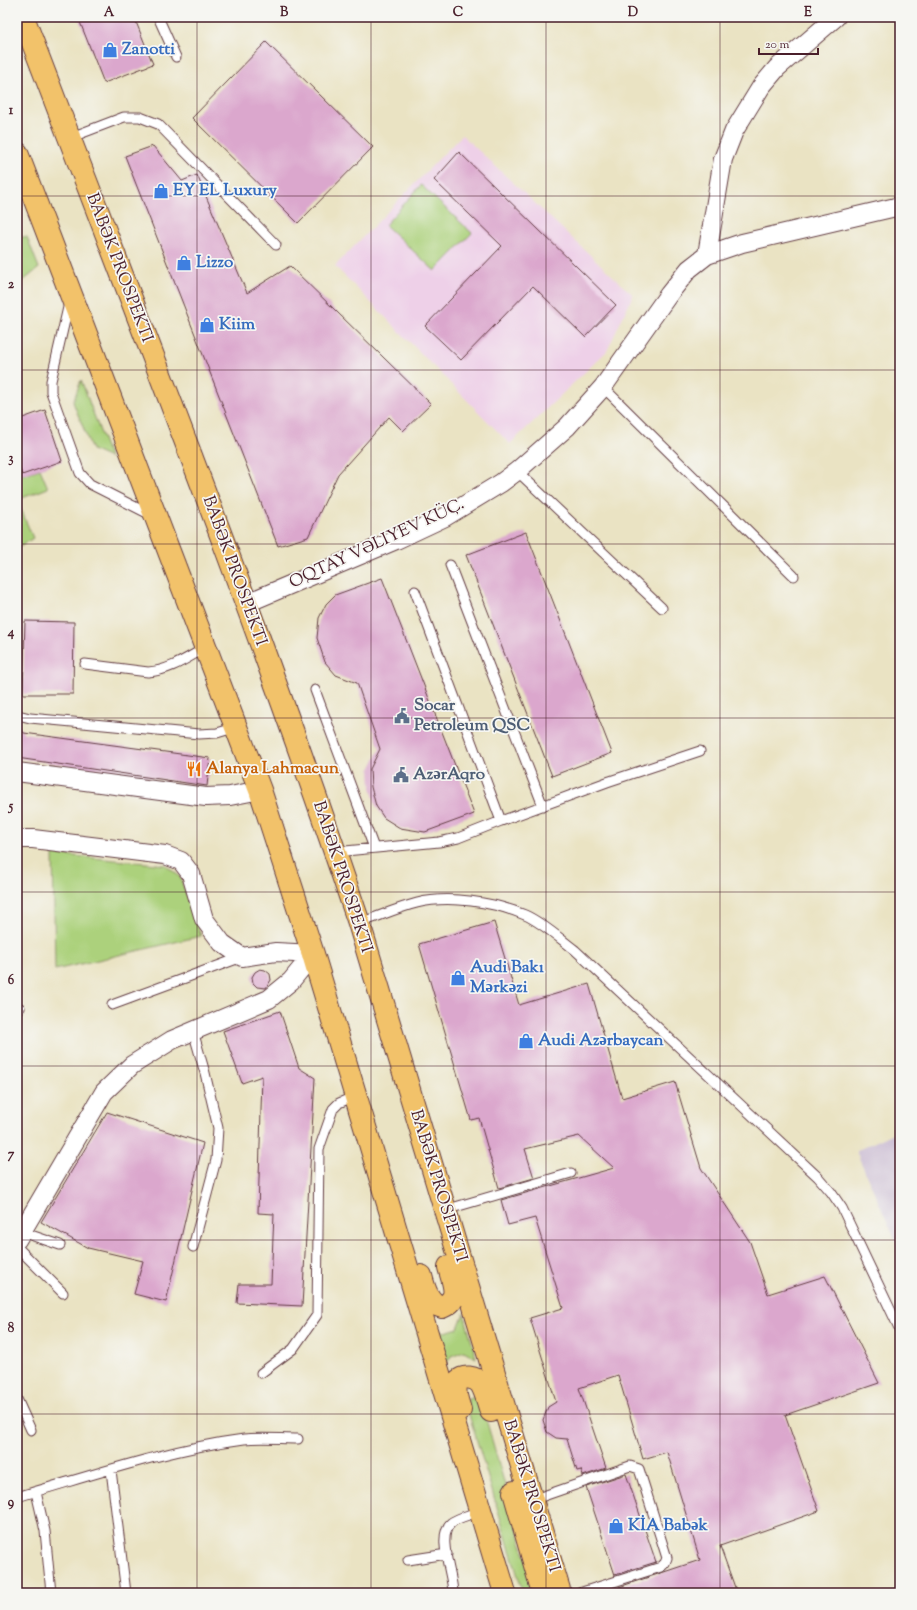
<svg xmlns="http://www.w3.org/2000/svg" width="917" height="1610" font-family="'Sorts Mill Goudy',serif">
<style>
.built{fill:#eed0e8}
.industrial{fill:#ccbed4}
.green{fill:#acd17b;stroke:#7b7853}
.building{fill:#dba7cd}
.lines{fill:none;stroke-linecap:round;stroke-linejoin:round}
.lane-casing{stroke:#623c42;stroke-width:11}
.street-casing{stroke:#623c42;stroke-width:20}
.primary-casing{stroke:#623c42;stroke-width:24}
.lane{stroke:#fff;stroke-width:9}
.street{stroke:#fff;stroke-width:18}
.primary{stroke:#f2c26a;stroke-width:22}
.grid{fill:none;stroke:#4a1f2b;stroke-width:1;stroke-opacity:0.55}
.labels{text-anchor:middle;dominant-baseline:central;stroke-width:3.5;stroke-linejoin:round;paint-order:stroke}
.shop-label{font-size:17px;font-weight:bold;fill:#366cbe;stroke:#f6f6f2;text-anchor:start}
.street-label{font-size:17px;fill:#4a1f2b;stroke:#f6f6f2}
.service-label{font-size:17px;font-weight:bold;fill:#4e5e75;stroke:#f6f6f2;text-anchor:start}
.food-label{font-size:17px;font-weight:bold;fill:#c56008;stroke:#f6f6f2;text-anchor:start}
.neatline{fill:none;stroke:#4a1f2b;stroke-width:1.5}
.grid-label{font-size:13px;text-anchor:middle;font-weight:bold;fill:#4a1f2b}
</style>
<rect width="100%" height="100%" fill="#f6f6f2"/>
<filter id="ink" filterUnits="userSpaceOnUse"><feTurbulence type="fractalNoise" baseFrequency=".025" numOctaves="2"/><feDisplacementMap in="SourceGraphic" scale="8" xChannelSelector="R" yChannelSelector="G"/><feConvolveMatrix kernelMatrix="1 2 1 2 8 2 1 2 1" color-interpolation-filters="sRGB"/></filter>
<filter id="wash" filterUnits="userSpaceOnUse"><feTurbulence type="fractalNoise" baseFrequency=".012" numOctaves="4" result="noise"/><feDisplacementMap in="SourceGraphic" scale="16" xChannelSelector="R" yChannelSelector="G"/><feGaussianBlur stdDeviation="0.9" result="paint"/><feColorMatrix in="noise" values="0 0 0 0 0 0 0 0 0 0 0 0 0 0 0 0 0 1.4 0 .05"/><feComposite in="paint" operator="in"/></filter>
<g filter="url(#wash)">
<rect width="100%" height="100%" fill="#eae3c3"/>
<path class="built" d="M 462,135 L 633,295 L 607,351 L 510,444 L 335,266 Z"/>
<path class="industrial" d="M 900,1130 L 900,1251 L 856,1151 Z"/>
<path class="green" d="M 421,185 L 472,233 L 435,271 L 385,225 Z
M 17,237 L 27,237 L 39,268 L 17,286 Z
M 81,380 L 110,458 L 92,450 L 73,402 Z
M 17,460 L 22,475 L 40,469 L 48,488 L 17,500 L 33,538 L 20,547 L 17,540 Z
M 53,854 L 166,865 L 180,877 L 201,936 L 55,970 Z
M 464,1313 L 476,1358 L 464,1351 L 451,1356 L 443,1368 L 430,1326 L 445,1332 L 458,1328 Z
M 475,1396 L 482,1405 L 536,1593 L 523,1593 L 467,1408 L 468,1398 Z"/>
<g id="blocks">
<path class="building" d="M 78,17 L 134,17 L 153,64 L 104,83 Z
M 266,42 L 373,147 L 298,223 L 192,118 Z
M 153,146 L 182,181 L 197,175 L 247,293 L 290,266 L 431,404 L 403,431 L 389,417 L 338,474 L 308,537 L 278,546 L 125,156 Z
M 459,152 L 616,305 L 585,337 L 533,286 L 461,360 L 425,326 L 502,246 L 434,180 Z
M 45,410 L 62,461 L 22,475 L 17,460 L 17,420 Z
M 526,532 L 612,753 L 552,776 L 466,555 Z
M 382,578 L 474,814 L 425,832 L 400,828 L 384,818 L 376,806 L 371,787 L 370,769 L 380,749 L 357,683 L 336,675 L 325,662 L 317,638 L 319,618 L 326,604 L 335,595 Z
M 25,621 L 74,622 L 73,694 L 23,694 Z
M 17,725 L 24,733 L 210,758 L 207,786 L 17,758 Z
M 494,922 L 519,1005 L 589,984 L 622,1098 L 675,1082 L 701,1168 L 750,1242 L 768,1294 L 825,1276 L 879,1383 L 785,1415 L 819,1511 L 720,1546 L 737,1593 L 621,1593 L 619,1587 L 700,1560 L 667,1452 L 643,1459 L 618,1375 L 579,1388 L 606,1468 L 583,1476 L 581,1470 L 577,1471 L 567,1439 L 556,1438 L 547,1432 L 543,1420 L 548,1407 L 556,1402 L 530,1318 L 563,1308 L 535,1218 L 508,1225 L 501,1200 L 614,1168 L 579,1136 L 525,1149 L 534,1178 L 499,1188 L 479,1118 L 471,1120 L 419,944 Z
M 260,969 L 265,970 L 270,974 L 271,980 L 266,988 L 257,987 L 253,983 L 252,977 L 255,972 Z
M 280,1011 L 299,1068 L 315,1078 L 302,1306 L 237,1303 L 239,1284 L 271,1284 L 274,1214 L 258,1213 L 262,1076 L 242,1083 L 223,1031 Z
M 107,1112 L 203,1143 L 166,1302 L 134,1294 L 143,1261 L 88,1248 L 41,1222 Z
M 626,1474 L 656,1562 L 615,1575 L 586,1487 Z"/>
</g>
</g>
<g filter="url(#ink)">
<use href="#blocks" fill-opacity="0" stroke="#623c42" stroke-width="1"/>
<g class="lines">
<defs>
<path id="lane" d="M 158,17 L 176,57
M 69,138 L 124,117 L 140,117 L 158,124 L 276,245
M 69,303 L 51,381 L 51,392 L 80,473 L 90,484 L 151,515
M 603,387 L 794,576
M 517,471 L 662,608
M 450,565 L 543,806
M 85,664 L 148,672 C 169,671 187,658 205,648
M 315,690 L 374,848
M 17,713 L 18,715 L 30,718 L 199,734 L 217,733 L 237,727
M 501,821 L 607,782 L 700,751
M 335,852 L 439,842 L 458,838 L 501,821 L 415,591
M 359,923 C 378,917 397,908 417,903 C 449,895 494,902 525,915 C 543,923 559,938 575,950 L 818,1177 L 831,1192 L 842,1208 L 900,1330
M 112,1005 L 242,957
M 17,1009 L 20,1008
M 445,1210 L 571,1173
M 22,1232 L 60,1245
M 17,1247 L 63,1293
M 193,1247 L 216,1160 L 218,1128 L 205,1073 L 193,1031
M 261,1373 L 293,1349 L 317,1315 L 319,1149 L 333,1109 L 339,1103 L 355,1096
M 17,1399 L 31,1430
M 111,1470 L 126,1593
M 36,1492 L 45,1531 L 51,1593
M 17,1497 C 90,1476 168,1449 244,1439 C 261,1437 281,1439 298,1439
M 532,1500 L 630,1466 L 639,1469 L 667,1558 L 665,1563 L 661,1567 L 579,1593
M 408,1560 L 447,1554
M 453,1593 C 453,1575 436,1536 451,1523 C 456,1518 473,1514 480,1511"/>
<path id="street" d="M 707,255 L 723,159 L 734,131 L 761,87 L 777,68 L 836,17
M 247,603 L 396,540 L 445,517 L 501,483 L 517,471 L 567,427 L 603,387 L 669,294 L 689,269 L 707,255 L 742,243 L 900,206
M 17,772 L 206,797 L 230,796 L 260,790
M 17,839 L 33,839 L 165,855 L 181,861 L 191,874 L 204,919 L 222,943 L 242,957 L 276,952 L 313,954
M 17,1240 L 104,1092 L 132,1065 L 172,1040 L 269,999 L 291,981 L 313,954"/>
<path id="primary" d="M 23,17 C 138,318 257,618 359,923 L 560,1593
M 17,153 L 260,790 L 313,954 L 505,1593
M 421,1276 C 424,1288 428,1304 442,1307 C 462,1299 453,1283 449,1267
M 460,1410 C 458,1403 453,1391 457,1383 C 462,1374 476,1377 481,1384 C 486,1392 488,1403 491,1411
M 514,1492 L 543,1593"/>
</defs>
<use href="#lane" class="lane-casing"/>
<use href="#street" class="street-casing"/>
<use href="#primary" class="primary-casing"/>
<use href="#lane" class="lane"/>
<use href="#street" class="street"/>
<use href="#primary" class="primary"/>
</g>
</g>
<path class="grid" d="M 197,17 L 197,1593M 371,17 L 371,1593M 546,17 L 546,1593M 720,17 L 720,1593M 17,196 L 900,196M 17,370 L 900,370M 17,544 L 900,544M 17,718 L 900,718M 17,892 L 900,892M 17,1066 L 900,1066M 17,1240 L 900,1240M 17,1414 L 900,1414"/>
<defs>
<symbol id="shop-bare" viewBox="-9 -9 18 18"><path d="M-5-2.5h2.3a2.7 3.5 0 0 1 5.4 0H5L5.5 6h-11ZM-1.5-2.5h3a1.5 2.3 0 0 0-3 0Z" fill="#3f7fe0" stroke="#f6f6f2" stroke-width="2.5" paint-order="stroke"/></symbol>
<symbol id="civic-bare" viewBox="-9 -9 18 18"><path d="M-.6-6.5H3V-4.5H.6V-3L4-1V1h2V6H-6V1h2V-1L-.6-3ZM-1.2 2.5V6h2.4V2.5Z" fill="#5c6f8a" stroke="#f6f6f2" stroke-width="2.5" paint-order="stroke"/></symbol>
<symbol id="restaurant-bare" viewBox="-9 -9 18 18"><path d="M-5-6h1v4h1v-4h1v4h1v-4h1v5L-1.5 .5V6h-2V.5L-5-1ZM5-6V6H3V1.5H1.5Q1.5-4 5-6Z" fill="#e8710a" stroke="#f6f6f2" stroke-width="2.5" paint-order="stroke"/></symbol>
</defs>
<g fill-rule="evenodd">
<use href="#shop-bare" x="99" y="39" width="22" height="22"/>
<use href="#shop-bare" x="150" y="180" width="22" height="22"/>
<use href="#shop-bare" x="173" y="252" width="22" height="22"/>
<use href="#shop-bare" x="196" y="314" width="22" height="22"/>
<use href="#civic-bare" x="391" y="705" width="22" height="22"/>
<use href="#restaurant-bare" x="183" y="758" width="22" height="22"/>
<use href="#civic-bare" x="390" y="764" width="22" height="22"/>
<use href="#shop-bare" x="447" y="967" width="22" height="22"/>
<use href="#shop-bare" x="515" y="1030" width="22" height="22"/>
<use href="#shop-bare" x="605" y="1515" width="22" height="22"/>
</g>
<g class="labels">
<g class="shop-label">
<text x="122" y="50">Zanotti</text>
<text x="173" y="191">EY EL Luxury</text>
<text x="196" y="263">Lizzo</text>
<text x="219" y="325">Kiim</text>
<text x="470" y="968">Audi Bakı<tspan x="470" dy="20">Mərkəzi</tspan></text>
<text x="538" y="1041">Audi Azərbaycan</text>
<text x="628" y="1526">KİA Babək</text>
</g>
<g class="street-label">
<text transform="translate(119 268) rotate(69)">BABƏK PROSPEKTI</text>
<text transform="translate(377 544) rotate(-25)">OQTAY VƏLIYEV KÜÇ.</text>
<text transform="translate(234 571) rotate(70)">BABƏK PROSPEKTI</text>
<text transform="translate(342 877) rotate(72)">BABƏK PROSPEKTI</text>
<text transform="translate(438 1186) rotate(73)">BABƏK PROSPEKTI</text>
<text transform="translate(531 1496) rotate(73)">BABƏK PROSPEKTI</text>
</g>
<g class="service-label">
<text x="414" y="706">Socar<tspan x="414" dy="20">Petroleum QSC</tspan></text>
<text x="413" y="775">AzərAqro</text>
</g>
<g class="food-label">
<text x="206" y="769">Alanya Lahmacun</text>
</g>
</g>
<rect width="917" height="1610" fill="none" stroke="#f6f6f2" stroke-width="44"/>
<path d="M759 48v6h59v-6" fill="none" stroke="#4a1f2b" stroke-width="2"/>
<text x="765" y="48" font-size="12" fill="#4a1f2b" stroke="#f6f6f2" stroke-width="3" paint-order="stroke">20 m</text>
<rect x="22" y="22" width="873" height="1566" class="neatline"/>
<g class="grid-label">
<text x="109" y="16">A</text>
<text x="284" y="16">B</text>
<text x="458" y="16">C</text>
<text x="633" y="16">D</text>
<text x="808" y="16">E</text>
<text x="11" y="114">1</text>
<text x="11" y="288">2</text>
<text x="11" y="462">3</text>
<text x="11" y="636">4</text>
<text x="11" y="810">5</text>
<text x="11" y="984">6</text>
<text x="11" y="1158">7</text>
<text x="11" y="1332">8</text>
<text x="11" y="1506">9</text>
</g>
</svg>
